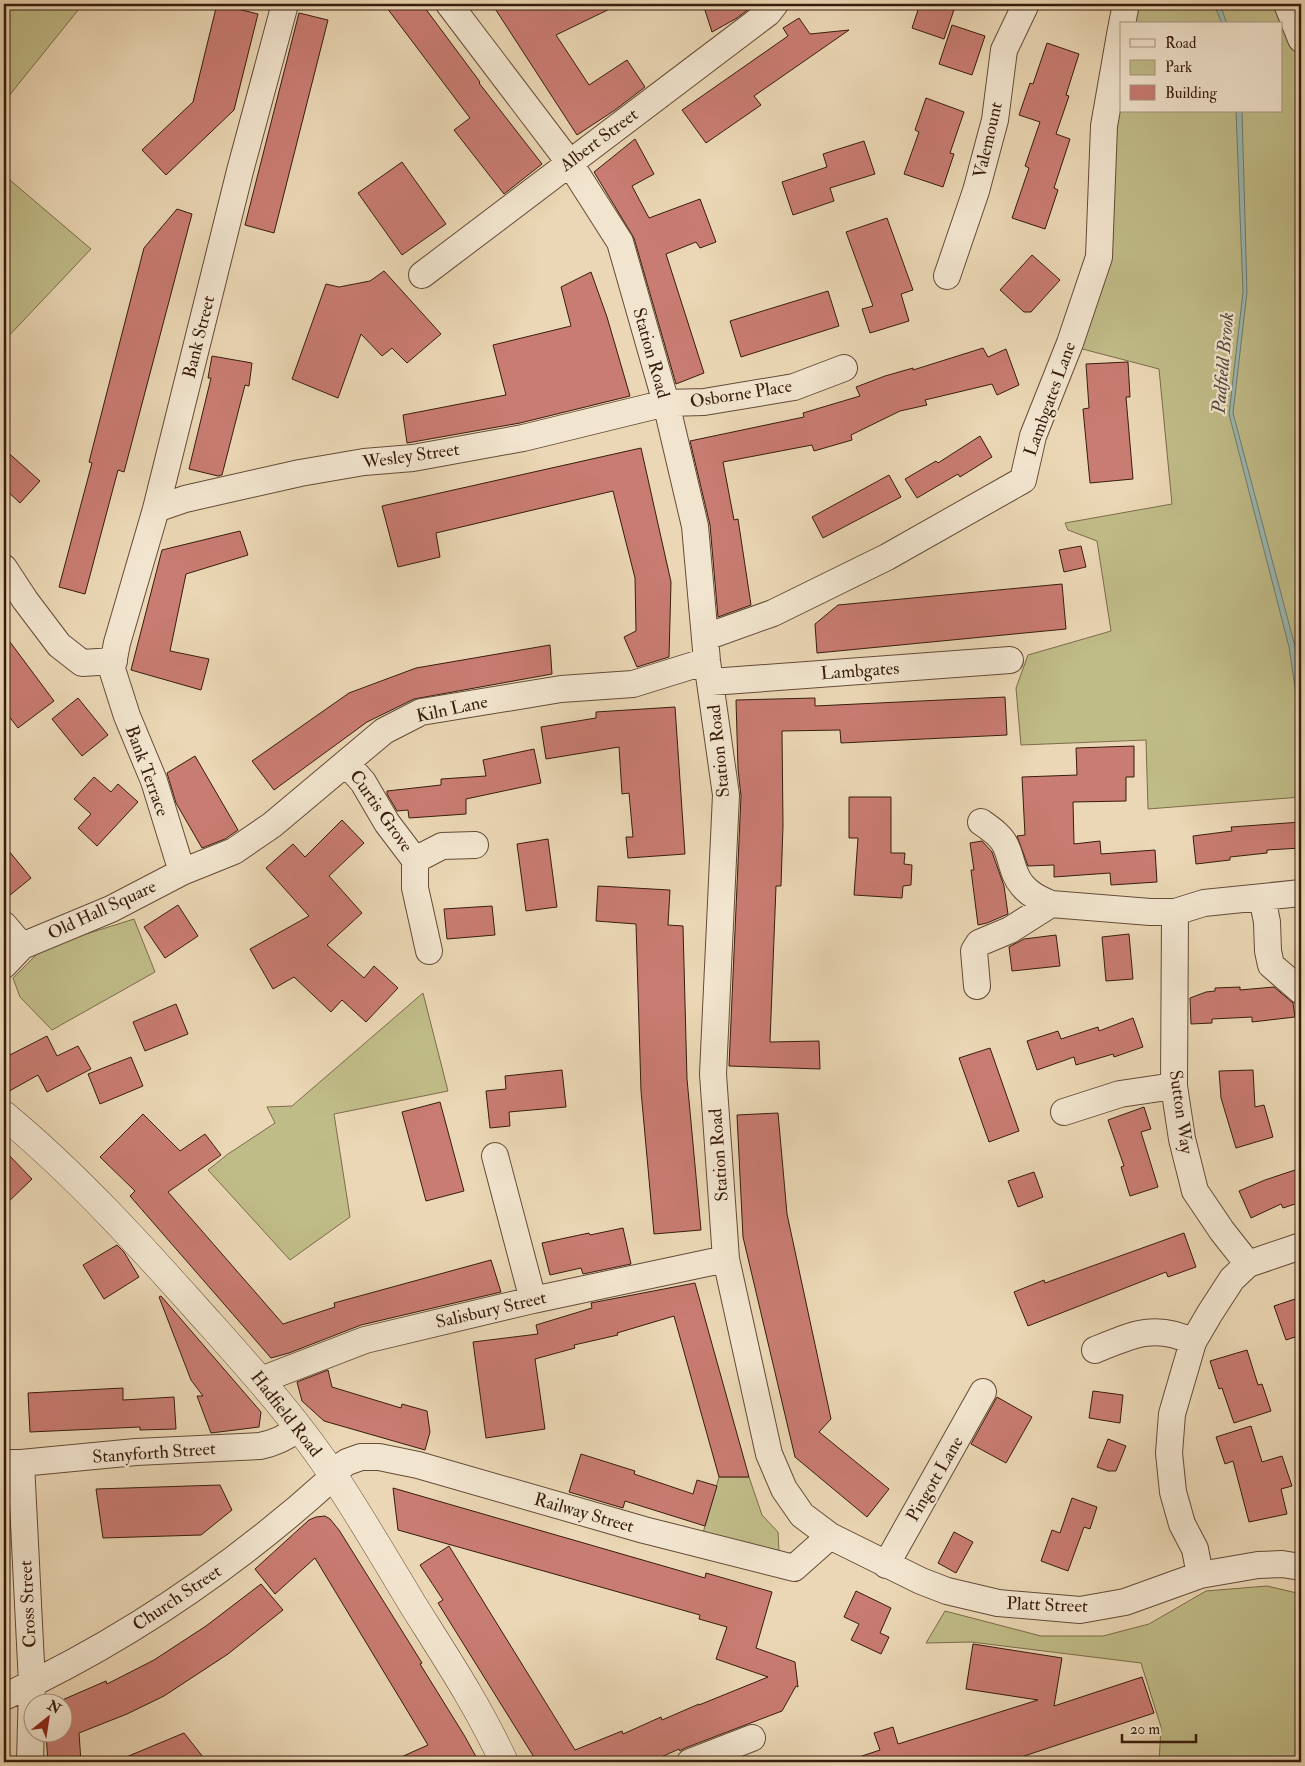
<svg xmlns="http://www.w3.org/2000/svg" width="1305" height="1766" font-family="'IM FELL Double Pica',serif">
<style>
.green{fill:#c0bc88;stroke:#7c6c4a}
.water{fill:#99b9b2;stroke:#727a70}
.building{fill:#c97c72;stroke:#381c0d}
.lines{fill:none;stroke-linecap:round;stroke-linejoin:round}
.minor-casing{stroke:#654b37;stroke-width:28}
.tertiary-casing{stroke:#654b37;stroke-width:29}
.minor{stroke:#f2e5cf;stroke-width:26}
.tertiary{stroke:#f2e5cf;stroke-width:28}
.labels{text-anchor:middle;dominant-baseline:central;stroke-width:4.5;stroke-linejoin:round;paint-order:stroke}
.street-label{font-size:18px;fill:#381c0d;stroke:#f2e5cf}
.water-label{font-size:19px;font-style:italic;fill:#554b3f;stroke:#f2e5cf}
</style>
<rect width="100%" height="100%" fill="#ebd7b5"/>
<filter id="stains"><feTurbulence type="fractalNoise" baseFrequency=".004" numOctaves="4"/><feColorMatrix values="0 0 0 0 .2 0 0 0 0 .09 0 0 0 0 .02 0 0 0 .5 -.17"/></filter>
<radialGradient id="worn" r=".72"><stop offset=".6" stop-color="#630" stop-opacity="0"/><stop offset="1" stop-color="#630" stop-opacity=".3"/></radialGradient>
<path class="green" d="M 4,4 L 83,4 L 4,102 Z
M 1127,4 L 1286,4 L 1301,53 L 1301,797 L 1148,809 L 1146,740 L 1021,745 L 1016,688 L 1028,655 L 1111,631 L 1097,541 L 1068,530 L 1065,523 L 1172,504 L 1159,369 L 1071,346 L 1121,37 L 1121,111 L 1281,111 L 1281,24 L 1124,24 Z
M 4,175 L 91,249 L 4,341 Z
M 134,919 L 155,972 L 52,1030 L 20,997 L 13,978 L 37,954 L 67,940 Z
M 423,993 L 448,1091 L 334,1114 L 350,1217 L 290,1260 L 208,1170 L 228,1154 L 275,1123 L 267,1107 L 292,1106 Z
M 719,1477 L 749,1477 L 762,1515 L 778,1532 L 779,1551 L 703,1533 Z
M 1267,1586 L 1301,1594 L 1301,1762 L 1159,1762 L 1161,1727 L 1141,1663 L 971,1642 L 926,1643 L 945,1611 L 1041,1636 L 1103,1636 L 1149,1624 L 1206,1591 Z"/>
<path class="water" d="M 1214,4 L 1220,4 L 1227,24 L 1222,24 Z
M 1236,111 L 1242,111 L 1247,292 L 1233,413 L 1296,650 L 1301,689 L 1301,729 L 1289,647 L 1229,414 L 1243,292 Z"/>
<path class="building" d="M 217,4 L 258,14 L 234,110 L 166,175 L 142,150 L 193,102 Z
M 384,4 L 422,4 L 480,82 L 479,83 L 542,164 L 504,194 L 454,130 L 470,118 Z
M 492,4 L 620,4 L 556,35 L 589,85 L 627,60 L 645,87 L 615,110 L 577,135 Z
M 703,4 L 755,4 L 737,18 L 712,32 Z
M 920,4 L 956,4 L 944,39 L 912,28 Z
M 299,13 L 328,20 L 274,233 L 245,225 Z
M 799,18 L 810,34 L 849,30 L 754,96 L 761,105 L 706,143 L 682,110 L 788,36 L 783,28 Z
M 952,25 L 985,36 L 972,75 L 939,64 Z
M 1047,43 L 1079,54 L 1066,95 L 1069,96 L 1056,134 L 1070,139 L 1054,188 L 1058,190 L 1045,229 L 1012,218 L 1029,168 L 1025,166 L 1040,122 L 1019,115 L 1030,83 L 1033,84 Z
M 926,98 L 964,112 L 950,153 L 954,154 L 943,187 L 904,174 L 919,132 L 915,130 Z
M 635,139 L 654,174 L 632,186 L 649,218 L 700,199 L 716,242 L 700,248 L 696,242 L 666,254 L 704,373 L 676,384 L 634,238 L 594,172 Z
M 864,141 L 875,174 L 830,188 L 834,201 L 793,215 L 782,182 L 827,167 L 823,154 Z
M 402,162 L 446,224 L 402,255 L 358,193 Z
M 177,209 L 192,214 L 124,472 L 118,470 L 85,594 L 59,587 L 92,463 L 89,462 L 144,248 Z
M 887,218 L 913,290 L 901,294 L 909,321 L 870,333 L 862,309 L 873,306 L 846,232 Z
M 1032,255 L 1060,280 L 1031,312 L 1024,312 L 1000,290 Z
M 384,271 L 441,334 L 407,363 L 392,348 L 382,356 L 361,334 L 338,398 L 292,379 L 326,284 L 339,287 L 370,281 Z
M 591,272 L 607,317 L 630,396 L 520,423 L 407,443 L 403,415 L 506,395 L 493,345 L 571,326 L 561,287 Z
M 828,291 L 839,326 L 741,357 L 730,321 Z
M 983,348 L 988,357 L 1006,349 L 1019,385 L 997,395 L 992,384 L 925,400 L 927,405 L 900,411 L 851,435 L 852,440 L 814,451 L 812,445 L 723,462 L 734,520 L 738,519 L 751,605 L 718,617 L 710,525 L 690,441 L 804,417 L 803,413 L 860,396 L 856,387 L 885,376 L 913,368 L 913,370 Z
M 212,356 L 252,363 L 249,386 L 245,385 L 222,475 L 218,476 L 189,469 L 211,378 L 208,378 Z
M 1128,362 L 1130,397 L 1126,397 L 1133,479 L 1090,483 L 1083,409 L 1089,408 L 1086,364 Z
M 980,436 L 992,457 L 960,477 L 958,474 L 917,498 L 905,479 L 936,461 L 938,463 Z
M 641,448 L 671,582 L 669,657 L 637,667 L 624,637 L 636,631 L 635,578 L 613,491 L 436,533 L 440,557 L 398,567 L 382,506 Z
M 4,449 L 40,481 L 20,503 L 4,488 Z
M 889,475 L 901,497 L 823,538 L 812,517 Z
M 240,531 L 248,555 L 186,574 L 170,651 L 209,659 L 201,690 L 131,670 L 162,550 Z
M 1081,546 L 1086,567 L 1064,572 L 1059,550 Z
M 1062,584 L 1066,629 L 817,653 L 815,624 L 838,605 Z
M 4,634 L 54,701 L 18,728 L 4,710 Z
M 550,645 L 552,674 L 414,699 L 367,722 L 274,790 L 252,761 L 349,693 L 416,668 Z
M 1005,697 L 1007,735 L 841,743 L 840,730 L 782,731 L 783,825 L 781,886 L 776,886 L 770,1042 L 819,1041 L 820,1069 L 729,1066 L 741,796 L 738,769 L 736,700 L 815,698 L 815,706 Z
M 78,698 L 108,735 L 82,756 L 52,719 Z
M 675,707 L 685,854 L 628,858 L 626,837 L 633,837 L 629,793 L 622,794 L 619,747 L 546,759 L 541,727 L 596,718 L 596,712 Z
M 1134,746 L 1134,777 L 1126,777 L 1126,801 L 1073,802 L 1074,844 L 1100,841 L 1101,854 L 1155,850 L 1157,882 L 1111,885 L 1110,873 L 1054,877 L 1054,865 L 1028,866 L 1017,836 L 1025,835 L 1022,777 L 1077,775 L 1076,748 Z
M 534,749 L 541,783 L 466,799 L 466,814 L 409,818 L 408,810 L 397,811 L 387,794 L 387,791 L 441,785 L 441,779 L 486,776 L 483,760 Z
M 195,756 L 238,830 L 225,839 L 202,848 L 176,803 L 167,773 Z
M 94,777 L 111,792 L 118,784 L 138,802 L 97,846 L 78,828 L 91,814 L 74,799 Z
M 849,797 L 891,797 L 891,853 L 905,853 L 904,864 L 912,865 L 911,885 L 903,886 L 902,898 L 854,895 L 858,838 L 849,838 Z
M 342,820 L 364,843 L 329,876 L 362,913 L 327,945 L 364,978 L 374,966 L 398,988 L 366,1022 L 342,1000 L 331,1012 L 294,977 L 273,989 L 250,949 L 309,916 L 266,868 L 293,844 L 305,857 Z
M 1301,822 L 1301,848 L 1267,850 L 1267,853 L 1230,857 L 1230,860 L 1196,864 L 1193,836 L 1232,831 L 1231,827 Z
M 548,839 L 557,907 L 526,911 L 517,844 Z
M 982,841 L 992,852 L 1004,886 L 1008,914 L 987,923 L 978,925 L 971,870 L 974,870 L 970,843 Z
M 4,845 L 31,878 L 4,900 Z
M 598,886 L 670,890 L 668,925 L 683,926 L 687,1079 L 701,1230 L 654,1234 L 641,1091 L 636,924 L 596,921 Z
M 178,905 L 198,936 L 165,958 L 144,927 Z
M 492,906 L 495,935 L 447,939 L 444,909 Z
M 1129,934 L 1133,979 L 1106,981 L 1102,937 Z
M 1056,935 L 1060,966 L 1012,971 L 1009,947 L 1024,939 Z
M 1240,987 L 1240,990 L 1274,987 L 1293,1003 L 1295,1017 L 1252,1022 L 1252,1017 L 1212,1019 L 1212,1023 L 1191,1024 L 1190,998 L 1206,992 L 1215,991 L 1215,988 Z
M 176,1004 L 188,1034 L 145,1051 L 133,1022 Z
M 1133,1018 L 1143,1047 L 1114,1057 L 1113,1054 L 1076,1065 L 1074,1057 L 1037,1070 L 1027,1041 L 1058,1031 L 1061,1039 L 1098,1027 L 1099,1031 Z
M 47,1036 L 57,1056 L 78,1046 L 91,1069 L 47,1092 L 38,1075 L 4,1094 L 4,1058 Z
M 990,1048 L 1019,1131 L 989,1142 L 959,1058 Z
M 131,1057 L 143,1086 L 100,1104 L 88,1074 Z
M 562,1070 L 566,1107 L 509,1112 L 510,1126 L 490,1128 L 486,1091 L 506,1089 L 505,1076 Z
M 1253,1070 L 1255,1107 L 1264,1105 L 1273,1137 L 1236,1148 L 1221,1098 L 1219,1071 Z
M 440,1102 L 464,1191 L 426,1201 L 402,1112 Z
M 1144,1107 L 1151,1129 L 1141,1132 L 1158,1187 L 1130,1196 L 1121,1167 L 1124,1166 L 1108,1120 Z
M 778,1113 L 787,1214 L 831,1419 L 819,1432 L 889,1489 L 867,1517 L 795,1457 L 743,1237 L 737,1115 Z
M 143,1114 L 180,1151 L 205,1134 L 221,1155 L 168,1192 L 283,1324 L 335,1307 L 334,1303 L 491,1260 L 501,1292 L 361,1325 L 289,1353 L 271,1358 L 130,1196 L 135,1191 L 100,1157 Z
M 4,1150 L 32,1179 L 4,1206 Z
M 1301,1168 L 1301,1202 L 1283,1208 L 1281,1204 L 1251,1218 L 1239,1191 L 1265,1180 Z
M 1034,1172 L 1043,1197 L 1018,1207 L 1008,1181 Z
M 623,1228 L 631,1264 L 583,1274 L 581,1268 L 550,1275 L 542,1243 L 589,1233 L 590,1235 Z
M 1184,1233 L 1196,1267 L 1168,1277 L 1166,1272 L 1028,1326 L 1014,1292 L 1044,1280 L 1045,1283 Z
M 117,1245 L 124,1252 L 139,1277 L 104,1299 L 83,1265 Z
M 695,1283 L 749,1477 L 719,1477 L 674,1316 L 617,1333 L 618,1335 L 574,1345 L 575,1348 L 535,1359 L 545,1429 L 486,1438 L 473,1342 L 538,1334 L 536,1325 L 592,1308 L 591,1303 Z
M 161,1296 L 261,1412 L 259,1427 L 211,1433 L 197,1396 L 203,1396 L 191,1380 L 159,1297 Z
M 1301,1297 L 1301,1335 L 1286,1340 L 1274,1306 Z
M 1247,1350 L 1258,1385 L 1262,1384 L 1271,1411 L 1234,1423 L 1222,1388 L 1219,1389 L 1210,1361 Z
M 328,1370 L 332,1387 L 401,1408 L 402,1404 L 427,1411 L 430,1432 L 425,1450 L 324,1421 L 302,1401 L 297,1382 Z
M 123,1388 L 123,1400 L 174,1397 L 176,1429 L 140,1430 L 140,1427 L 30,1432 L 28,1393 Z
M 1093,1391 L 1123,1395 L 1120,1423 L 1089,1418 Z
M 997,1397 L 1032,1417 L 1006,1463 L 971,1444 Z
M 1251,1426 L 1262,1462 L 1282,1456 L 1292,1486 L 1281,1489 L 1287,1514 L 1249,1522 L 1233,1461 L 1225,1464 L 1216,1437 Z
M 1108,1439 L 1126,1446 L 1116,1471 L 1108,1471 L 1097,1467 Z
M 581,1454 L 635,1471 L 634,1474 L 693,1494 L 697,1480 L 717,1486 L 705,1526 L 625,1501 L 623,1508 L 569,1492 Z
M 220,1485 L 232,1510 L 201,1535 L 103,1538 L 96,1489 Z
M 393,1488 L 705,1578 L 706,1573 L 772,1592 L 756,1648 L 795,1662 L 798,1687 L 796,1686 L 782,1711 L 685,1748 L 680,1751 L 679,1749 L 650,1762 L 537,1762 L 438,1603 L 443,1600 L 420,1565 L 449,1546 L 575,1750 L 622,1731 L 623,1734 L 661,1717 L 662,1720 L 699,1704 L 699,1705 L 768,1677 L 716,1659 L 727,1627 L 699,1619 L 700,1615 L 398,1530 Z
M 1072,1498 L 1097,1507 L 1090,1529 L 1084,1527 L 1068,1571 L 1041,1561 L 1052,1530 L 1060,1533 Z
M 325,1516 L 330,1519 L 339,1530 L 422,1663 L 420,1664 L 464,1735 L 479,1762 L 390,1762 L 428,1745 L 315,1558 L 275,1594 L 255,1569 L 309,1520 L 316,1517 Z
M 954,1532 L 973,1542 L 956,1573 L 938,1563 Z
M 261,1584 L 283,1610 L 228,1654 L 164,1696 L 127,1714 L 79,1733 L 81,1762 L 48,1762 L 46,1734 L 62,1734 L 62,1704 L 53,1704 L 106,1681 L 107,1684 L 154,1660 L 206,1626 Z
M 856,1591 L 891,1608 L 880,1633 L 889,1637 L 881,1654 L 851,1640 L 859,1624 L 844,1617 Z
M 973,1644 L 1062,1658 L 1054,1706 L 1142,1677 L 1154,1713 L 1006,1762 L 857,1762 L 856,1758 L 880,1750 L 874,1733 L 893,1727 L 898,1744 L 1038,1700 L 966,1689 Z
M 184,1733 L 207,1762 L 114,1762 Z"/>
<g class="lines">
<defs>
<path id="minor" d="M 449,4 L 569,162 L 620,242 L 666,403 L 695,526 L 707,661 L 726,795 L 713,1074 L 726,1259 L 769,1454 L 784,1489 L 802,1515 L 830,1536 L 921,1581 L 947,1591 L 998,1603 L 1080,1610 L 1125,1602 L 1200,1575 L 1258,1565 L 1282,1564 L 1301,1567
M 1287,4 L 1301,39
M 1122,24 L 1126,4
M 422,275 L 768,13 L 775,4
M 947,276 L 976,191 L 995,120 L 1004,50 L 1026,4
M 156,509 L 185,499 L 300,473 L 364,462 L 413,458 L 523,438 L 666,403 L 704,402 L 794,387 L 844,368
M 4,568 L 25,600 L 59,645 L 82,663 L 114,661
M 706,637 L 773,613 L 887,557 L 1023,480 L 1033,436 L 1070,343 L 1099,257 L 1104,126 L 1121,29
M 711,682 L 1010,660
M 346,763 L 363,782 L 387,823 L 415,860 L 415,888 L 429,951
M 981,822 C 991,829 1003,837 1007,849 C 1012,861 1013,875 1022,885 C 1030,895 1040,899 1051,904
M 415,860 L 442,846 L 475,845
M 182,872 L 154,781 L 127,716 L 112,669 L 117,643 L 156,509 L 240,171 L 285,4
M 1262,897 L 1267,922 L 1268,951 L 1271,965 L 1301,991
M 1175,912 L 1174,1086 L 1182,1139 L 1195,1191 L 1222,1231 L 1248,1264
M 4,925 L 22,946
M 4,965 L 22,946 L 111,909 L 182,872 L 234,851 L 272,825 L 384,731 L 421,712 L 561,689 L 633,684 L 707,661
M 977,986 L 974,951 L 979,943 L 1010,930 L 1051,904 L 1150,912 L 1175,912 L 1204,903 L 1301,893
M 1064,1112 L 1120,1094 L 1174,1086
M 495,1156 L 533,1300
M 1095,1350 C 1131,1335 1156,1323 1193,1342
M 261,1380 L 365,1340 L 533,1300 L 726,1259
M 4,1463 L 21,1463 L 136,1452 L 260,1446 C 275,1443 286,1438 299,1428
M 21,1463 L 32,1684 L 30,1762
M 331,1473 L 347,1462 L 361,1457 L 379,1457 L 418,1465 L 644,1530 L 794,1568 L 830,1536
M 886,1565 L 983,1392
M 1200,1575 L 1195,1549 L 1182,1524 L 1173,1492 L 1169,1453 L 1172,1414 L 1193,1342 L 1210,1313 L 1232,1279 L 1248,1264 L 1301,1246
M 4,1697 C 125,1641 236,1565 334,1476
M 690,1762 L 752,1738"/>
<path id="tertiary" d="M 4,1115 C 74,1173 136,1241 196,1308 C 245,1363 295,1417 335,1478 C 362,1519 387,1562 413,1605 C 445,1656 479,1707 504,1762"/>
</defs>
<use href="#minor" class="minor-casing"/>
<use href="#tertiary" class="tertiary-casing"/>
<use href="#minor" class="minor"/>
<use href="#tertiary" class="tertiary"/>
</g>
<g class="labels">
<g class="street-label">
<text transform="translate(599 140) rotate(-37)">Albert Street</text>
<text transform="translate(988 140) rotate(-77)">Valemount</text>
<text transform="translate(199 337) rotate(-76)">Bank Street</text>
<text transform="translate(651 353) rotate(74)">Station Road</text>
<text transform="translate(741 394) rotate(-9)">Osborne Place</text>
<text transform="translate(1050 399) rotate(-70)">Lambgates Lane</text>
<text transform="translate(411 456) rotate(-8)">Wesley Street</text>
<text transform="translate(860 671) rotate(-4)">Lambgates</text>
<text transform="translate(452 709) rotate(-12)">Kiln Lane</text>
<text transform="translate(719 751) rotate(-96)">Station Road</text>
<text transform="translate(147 771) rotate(70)">Bank Terrace</text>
<text transform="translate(381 811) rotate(55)">Curtis Grove</text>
<text transform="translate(102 910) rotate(-25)">Old Hall Square</text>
<text transform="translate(1181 1112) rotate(82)">Sutton Way</text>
<text transform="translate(719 1155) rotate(-94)">Station Road</text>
<text transform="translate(491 1310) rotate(-13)">Salisbury Street</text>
<text transform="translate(286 1414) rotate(52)">Hadfield Road</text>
<text transform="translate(154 1453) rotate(-4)">Stanyforth Street</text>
<text transform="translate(935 1479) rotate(-60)">Pingott Lane</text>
<text transform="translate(584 1513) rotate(16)">Railway Street</text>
<text transform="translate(177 1598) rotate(-34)">Church Street</text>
<text transform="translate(28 1604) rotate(-93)">Cross Street</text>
<text transform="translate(1047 1605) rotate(2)">Platt Street</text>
</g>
<g class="water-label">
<text transform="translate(1223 363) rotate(-85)">Padfield Brook</text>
</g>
</g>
<rect width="1305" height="1766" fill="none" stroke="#ebd7b5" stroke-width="20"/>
<rect x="5" y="5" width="1295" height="1756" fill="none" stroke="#381c0d" stroke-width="2.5"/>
<rect x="10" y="10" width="1285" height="1746" fill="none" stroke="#381c0d"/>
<rect x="1120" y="22" width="162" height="90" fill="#f2e5cf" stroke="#a89581"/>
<rect x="1130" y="39" width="25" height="8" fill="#f2e5cf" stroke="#a89581"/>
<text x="1165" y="48" font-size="15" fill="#381c0d">Road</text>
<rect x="1130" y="60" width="25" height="15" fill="#c0bc88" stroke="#a89581"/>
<text x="1165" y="72" font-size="15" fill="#381c0d">Park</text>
<rect x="1130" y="85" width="25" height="15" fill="#c97c72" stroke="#a89581"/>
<text x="1165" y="98" font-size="15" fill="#381c0d">Building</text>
<g transform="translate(48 1718) rotate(30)"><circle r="24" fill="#f2e5cf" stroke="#a89581"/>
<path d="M0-4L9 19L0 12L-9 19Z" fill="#8f2418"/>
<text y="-8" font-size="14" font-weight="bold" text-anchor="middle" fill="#381c0d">N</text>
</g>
<path d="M1122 1734v8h74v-8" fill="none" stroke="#381c0d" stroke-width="2.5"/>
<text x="1130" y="1734" font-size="15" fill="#381c0d" stroke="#f2e5cf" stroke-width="4" paint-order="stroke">20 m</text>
<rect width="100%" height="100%" filter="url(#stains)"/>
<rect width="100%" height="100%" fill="url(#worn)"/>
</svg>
